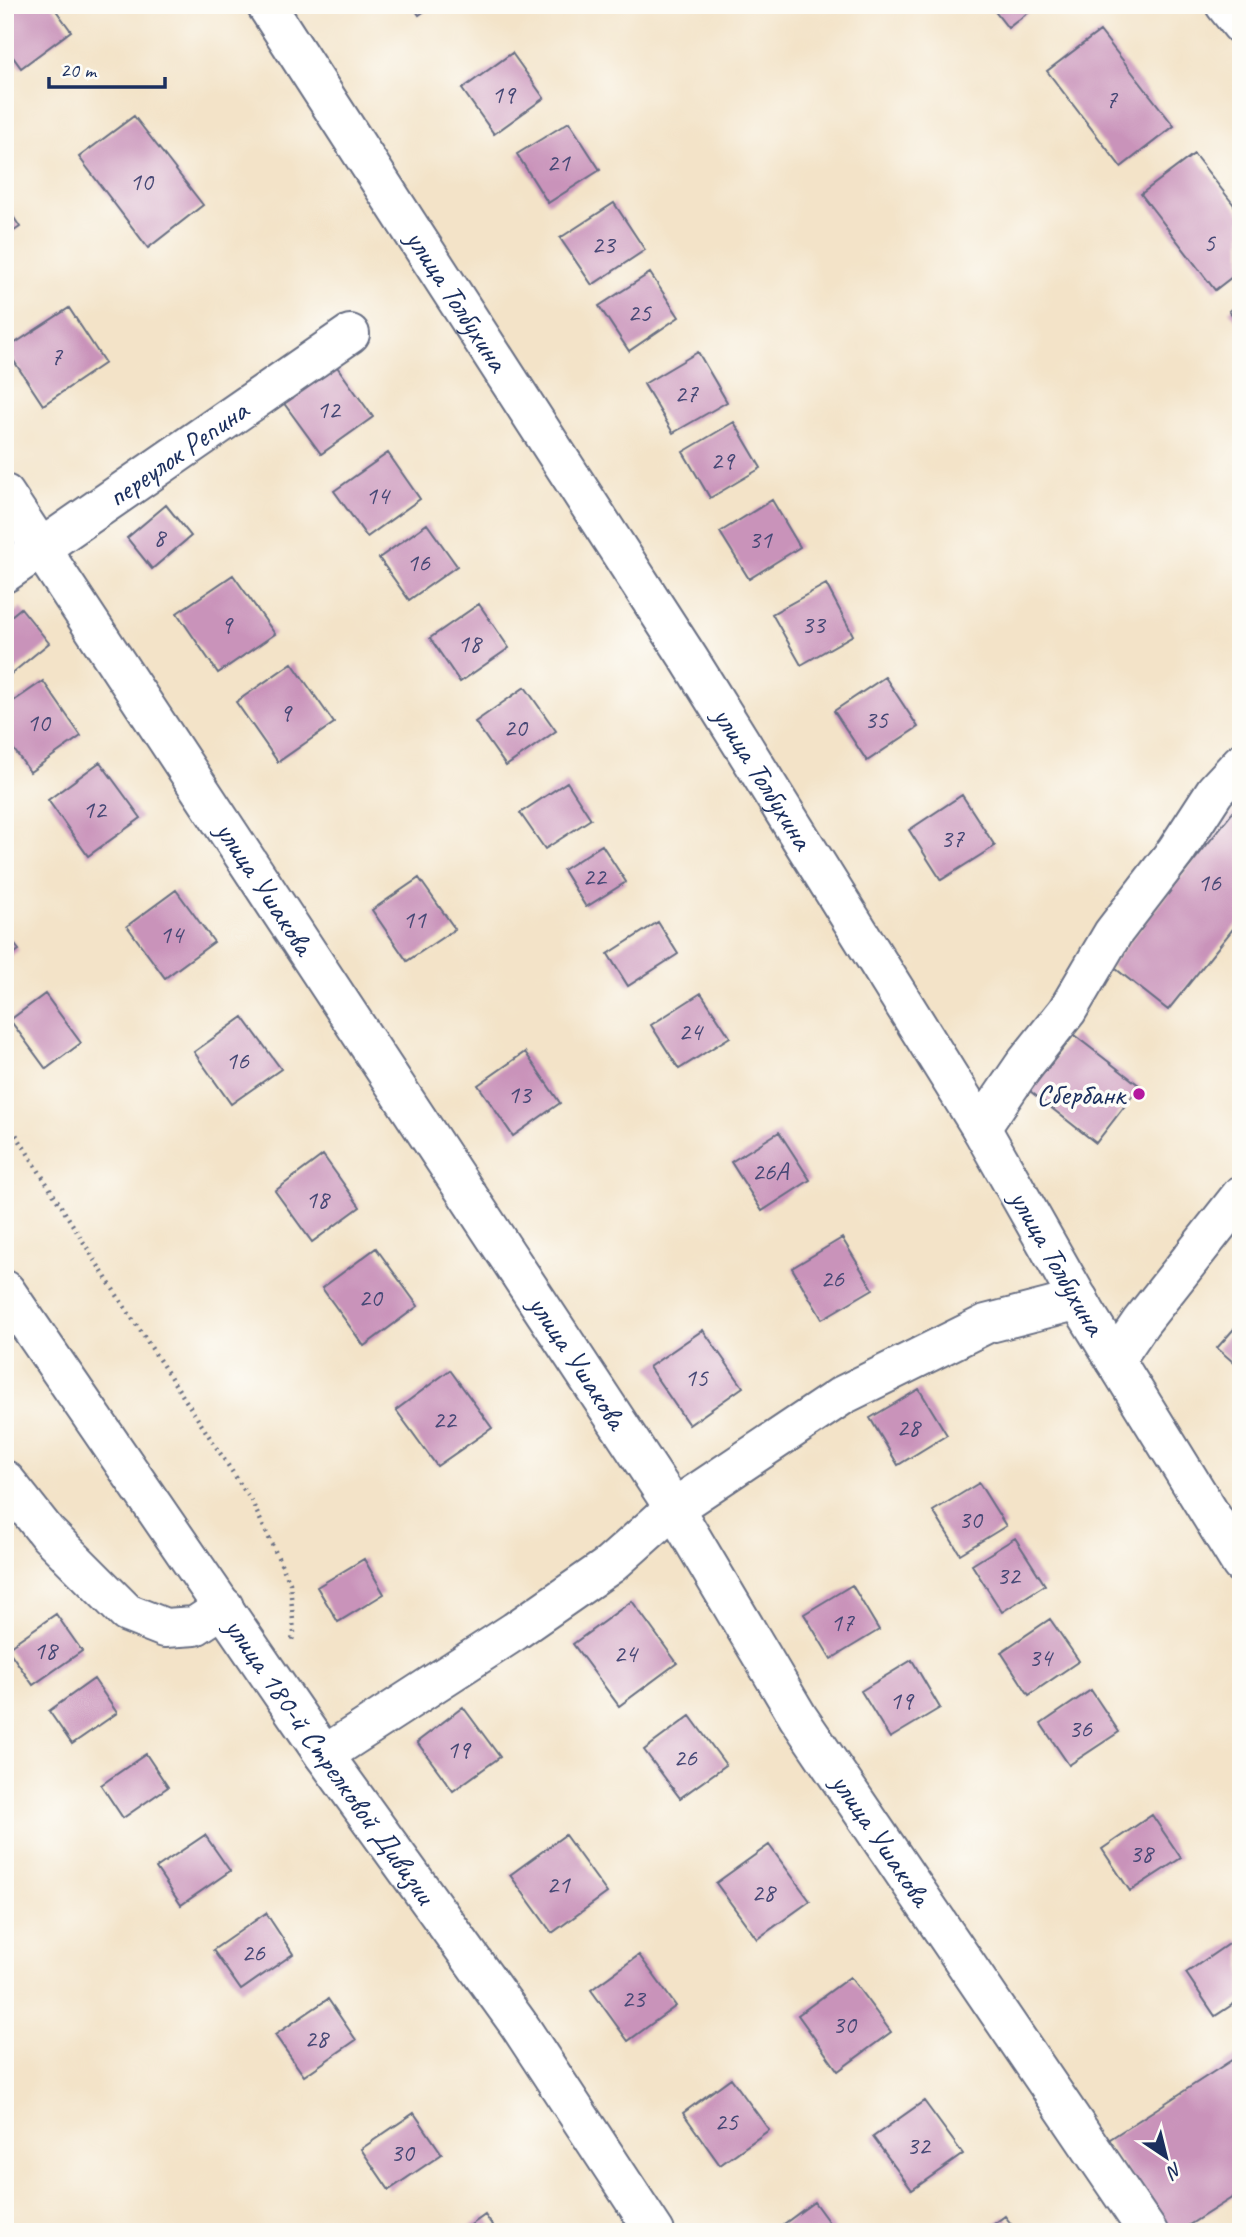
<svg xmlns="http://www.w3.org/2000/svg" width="1246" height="2237" font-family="Caveat,sans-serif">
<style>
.building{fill:#c993ba}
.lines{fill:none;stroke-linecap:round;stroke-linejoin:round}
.minor-casing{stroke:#676e83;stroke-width:42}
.path{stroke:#676e83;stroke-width:4.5;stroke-dasharray:2 5;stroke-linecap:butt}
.minor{stroke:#fff;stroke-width:38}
.poi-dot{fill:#b5179e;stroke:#fdfcf7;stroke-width:2.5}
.labels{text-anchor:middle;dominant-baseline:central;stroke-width:7;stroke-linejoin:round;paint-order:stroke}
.number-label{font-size:26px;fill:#464875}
.street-label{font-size:30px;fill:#1b2f5e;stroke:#fdfcf7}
.poi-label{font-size:30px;fill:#1b2f5e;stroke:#fdfcf7;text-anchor:end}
</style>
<rect width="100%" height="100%" fill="#fdfcf7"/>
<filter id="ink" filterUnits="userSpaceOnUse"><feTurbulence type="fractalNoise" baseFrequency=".0143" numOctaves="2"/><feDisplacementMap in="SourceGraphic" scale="14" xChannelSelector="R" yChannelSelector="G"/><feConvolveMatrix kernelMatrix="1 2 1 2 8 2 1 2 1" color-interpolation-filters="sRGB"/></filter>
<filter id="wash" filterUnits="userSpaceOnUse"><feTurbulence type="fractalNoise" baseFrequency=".00686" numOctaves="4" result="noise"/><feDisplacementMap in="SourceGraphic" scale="28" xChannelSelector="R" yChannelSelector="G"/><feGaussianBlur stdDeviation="1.57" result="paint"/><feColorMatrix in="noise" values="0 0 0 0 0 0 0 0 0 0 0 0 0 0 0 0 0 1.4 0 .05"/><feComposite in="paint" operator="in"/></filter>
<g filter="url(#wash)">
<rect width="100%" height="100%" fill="#f3e3c8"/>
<g id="blocks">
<path class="building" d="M 5,5 L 52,5 L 71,31 L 21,68 L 5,46 Z
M 412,5 L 433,5 L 419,15 Z
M 990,5 L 1038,5 L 1008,28 Z
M 1100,31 L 1174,126 L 1121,167 L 1047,71 Z
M 512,53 L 544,98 L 494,134 L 462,89 Z
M 134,116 L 203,205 L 148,248 L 79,157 Z
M 569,122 L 600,170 L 548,203 L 517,154 Z
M 1194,154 L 1241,214 L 1241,270 L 1215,290 L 1141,194 Z
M 614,203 L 645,250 L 592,285 L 560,238 Z
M 5,204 L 20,227 L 5,237 Z
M 650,273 L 679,317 L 629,351 L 599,306 Z
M 1241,301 L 1241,326 L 1229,311 Z
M 69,308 L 105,363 L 43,405 L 6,349 Z
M 698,352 L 727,402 L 673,433 L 644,384 Z
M 335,364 L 373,417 L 321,454 L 283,402 Z
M 734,422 L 761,468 L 710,498 L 683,452 Z
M 388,453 L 420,499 L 367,537 L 334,491 Z
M 772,500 L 800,547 L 749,579 L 720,532 Z
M 166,505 L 191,536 L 152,569 L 127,538 Z
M 427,524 L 457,566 L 409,600 L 379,558 Z
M 233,575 L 275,634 L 218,673 L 177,613 Z
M 826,584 L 853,635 L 801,665 L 772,614 Z
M 479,604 L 509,648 L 460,682 L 430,638 Z
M 21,608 L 49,643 L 5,679 L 5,621 Z
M 292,663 L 334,723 L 278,762 L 236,702 Z
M 885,677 L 918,727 L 867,761 L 834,711 Z
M 43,681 L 81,736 L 30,772 L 5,737 L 5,707 Z
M 525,687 L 556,731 L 506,766 L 475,722 Z
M 100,762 L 141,818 L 88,856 L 48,800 Z
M 567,782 L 591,819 L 545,849 L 520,813 Z
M 962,795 L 995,846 L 941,880 L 909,830 Z
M 1241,802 L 1241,919 L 1168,1010 L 1111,965 Z
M 602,845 L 626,882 L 586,907 L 563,870 Z
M 419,878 L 455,929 L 407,961 L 372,910 Z
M 176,890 L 214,942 L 165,978 L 127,926 Z
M 658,922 L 678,954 L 628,986 L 608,954 Z
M 5,932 L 19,950 L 5,960 Z
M 701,993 L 730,1037 L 679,1069 L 651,1025 Z
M 45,994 L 81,1043 L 46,1069 L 10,1020 Z
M 243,1017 L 281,1069 L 231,1104 L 194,1052 Z
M 1074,1035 L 1140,1086 L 1096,1143 L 1030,1091 Z
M 525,1052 L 560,1103 L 513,1136 L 478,1085 Z
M 779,1132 L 810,1180 L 762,1211 L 731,1162 Z
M 323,1155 L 360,1207 L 312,1242 L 275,1191 Z
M 842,1238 L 873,1289 L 822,1319 L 792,1268 Z
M 376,1248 L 418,1306 L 364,1346 L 322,1288 Z
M 1241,1321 L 1241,1369 L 1217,1348 Z
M 703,1330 L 743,1387 L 689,1425 L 649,1367 Z
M 450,1370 L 492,1428 L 437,1466 L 396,1410 Z
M 919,1389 L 947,1435 L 898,1465 L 870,1418 Z
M 979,1483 L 1006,1526 L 960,1554 L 933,1511 Z
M 1015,1538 L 1045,1585 L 1002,1612 L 972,1565 Z
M 364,1559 L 384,1594 L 338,1622 L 317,1587 Z
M 852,1585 L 879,1630 L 831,1659 L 804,1614 Z
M 632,1601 L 677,1663 L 619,1706 L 573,1644 Z
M 56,1614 L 82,1651 L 33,1685 L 7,1648 Z
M 1050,1619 L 1079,1661 L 1029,1695 L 1001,1652 Z
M 912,1660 L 940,1708 L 890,1738 L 861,1691 Z
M 94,1679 L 117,1713 L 72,1744 L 49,1711 Z
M 1091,1690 L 1119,1732 L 1069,1765 L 1041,1724 Z
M 463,1707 L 500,1757 L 453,1791 L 417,1742 Z
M 690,1716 L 726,1765 L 680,1798 L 644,1750 Z
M 146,1754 L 168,1787 L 123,1818 L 101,1785 Z
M 1152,1815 L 1181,1858 L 1130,1891 L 1102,1849 Z
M 205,1835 L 230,1871 L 181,1905 L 156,1868 Z
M 565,1835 L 607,1893 L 552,1933 L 510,1875 Z
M 769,1845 L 810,1901 L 757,1939 L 716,1883 Z
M 266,1913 L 293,1954 L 241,1990 L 213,1950 Z
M 1237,1938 L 1241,1944 L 1241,1999 L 1215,2016 L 1186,1973 Z
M 639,1955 L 676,2006 L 628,2041 L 591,1990 Z
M 850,1977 L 891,2032 L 838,2071 L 798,2015 Z
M 328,1999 L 356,2040 L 304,2076 L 275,2035 Z
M 1241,2054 L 1241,2192 L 1178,2232 L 1165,2232 L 1107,2141 Z
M 731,2078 L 769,2130 L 720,2165 L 683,2113 Z
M 924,2101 L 963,2154 L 912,2190 L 873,2137 Z
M 414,2113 L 442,2154 L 389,2190 L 361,2149 Z
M 814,2202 L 836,2232 L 773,2232 Z
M 485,2215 L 497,2232 L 461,2232 Z
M 1005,2216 L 1017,2232 L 983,2232 Z"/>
</g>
</g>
<g filter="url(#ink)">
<use href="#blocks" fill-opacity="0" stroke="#676e83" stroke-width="2"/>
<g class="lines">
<defs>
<g id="minor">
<path id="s1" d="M 266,5 L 689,659 L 981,1128 L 1086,1313 L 1241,1564"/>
<path d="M 1225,5 L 1241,25"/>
<path id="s2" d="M 5,494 L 674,1508 L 798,1717 L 1148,2232"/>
<path id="s3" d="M 5,573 L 350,334"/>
<path d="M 981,1128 L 1024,1065 L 1067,1011 L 1113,933 L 1176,851 L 1215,791 L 1241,763"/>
<path id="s4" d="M 5,1290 L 324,1755 L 519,2025 L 655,2232"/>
<path d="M 1115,1360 L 1141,1322 L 1241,1195"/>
<path d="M 5,1480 L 47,1533 L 127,1613 L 165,1628 L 195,1626 L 224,1607"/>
<path d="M 324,1755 L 515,1631 L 610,1565 L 674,1508 L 843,1395 L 986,1324 L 1079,1300"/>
</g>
</defs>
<use href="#minor" class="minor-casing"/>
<path class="path" d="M 5,1117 L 111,1286 L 252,1502 L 290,1583 L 294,1633 L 292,1640"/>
<use href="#minor" class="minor"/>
</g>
</g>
<circle class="poi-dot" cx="1139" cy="1094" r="7"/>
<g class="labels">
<g class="number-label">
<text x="503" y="94">19</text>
<text x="1111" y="99">7</text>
<text x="558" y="162">21</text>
<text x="141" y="181">10</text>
<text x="1209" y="242">5</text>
<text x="603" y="244">23</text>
<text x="639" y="312">25</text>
<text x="56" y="356">7</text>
<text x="686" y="393">27</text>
<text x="328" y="409">12</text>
<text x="722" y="460">29</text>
<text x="377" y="495">14</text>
<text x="159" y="537">8</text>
<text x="760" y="539">31</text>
<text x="418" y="562">16</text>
<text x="226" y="624">9</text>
<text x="813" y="624">33</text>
<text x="469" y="643">18</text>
<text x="285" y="712">9</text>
<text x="876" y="719">35</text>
<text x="38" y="722">10</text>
<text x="515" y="727">20</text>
<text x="94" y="809">12</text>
<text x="952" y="838">37</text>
<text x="594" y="876">22</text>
<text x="1209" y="882">16</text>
<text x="414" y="919">11</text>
<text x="171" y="934">14</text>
<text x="690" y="1031">24</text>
<text x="237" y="1060">16</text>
<text x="519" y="1094">13</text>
<text x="770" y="1171">26А</text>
<text x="317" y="1199">18</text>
<text x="832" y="1278">26</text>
<text x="370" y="1297">20</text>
<text x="696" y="1377">15</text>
<text x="444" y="1419">22</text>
<text x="908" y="1427">28</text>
<text x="970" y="1519">30</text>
<text x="1008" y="1575">32</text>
<text x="842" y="1622">17</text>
<text x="45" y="1650">18</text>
<text x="625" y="1653">24</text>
<text x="1040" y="1657">34</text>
<text x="901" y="1700">19</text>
<text x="1080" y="1728">36</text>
<text x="458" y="1749">19</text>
<text x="685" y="1757">26</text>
<text x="1141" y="1853">38</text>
<text x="558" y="1884">21</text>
<text x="763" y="1892">28</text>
<text x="253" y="1952">26</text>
<text x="633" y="1998">23</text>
<text x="844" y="2024">30</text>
<text x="316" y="2038">28</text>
<text x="726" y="2121">25</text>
<text x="918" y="2145">32</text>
<text x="402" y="2152">30</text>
</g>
<g class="street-label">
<text stroke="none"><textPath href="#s1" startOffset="352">улица Толбухина</textPath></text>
<text stroke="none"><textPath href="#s3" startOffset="210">переулок Репина</textPath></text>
<text stroke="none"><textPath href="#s1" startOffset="919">улица Толбухина</textPath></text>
<text stroke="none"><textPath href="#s2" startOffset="472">улица Ушакова</textPath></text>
<text stroke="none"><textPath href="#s1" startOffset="1486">улица Толбухина</textPath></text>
<text stroke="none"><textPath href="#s2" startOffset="1040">улица Ушакова</textPath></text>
<text stroke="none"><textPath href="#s4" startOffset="572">улица 180-й Стрелковой Дивизии</textPath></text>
<text stroke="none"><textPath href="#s2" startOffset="1606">улица Ушакова</textPath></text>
</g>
<g class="poi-label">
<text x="1125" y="1094">Сбербанк</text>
</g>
</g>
<rect width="1246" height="2237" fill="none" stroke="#fdfcf7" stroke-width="28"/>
<g transform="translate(1166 2157) rotate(145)" stroke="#fdfcf7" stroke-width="5" paint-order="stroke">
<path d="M0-5L12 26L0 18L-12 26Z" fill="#1b2f5e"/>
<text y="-10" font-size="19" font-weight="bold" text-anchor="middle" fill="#1b2f5e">N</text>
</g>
<path d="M49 77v10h116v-10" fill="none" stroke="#1b2f5e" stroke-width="3.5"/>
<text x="60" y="77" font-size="21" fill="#1b2f5e" stroke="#fdfcf7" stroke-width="5" paint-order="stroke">20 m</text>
</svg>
